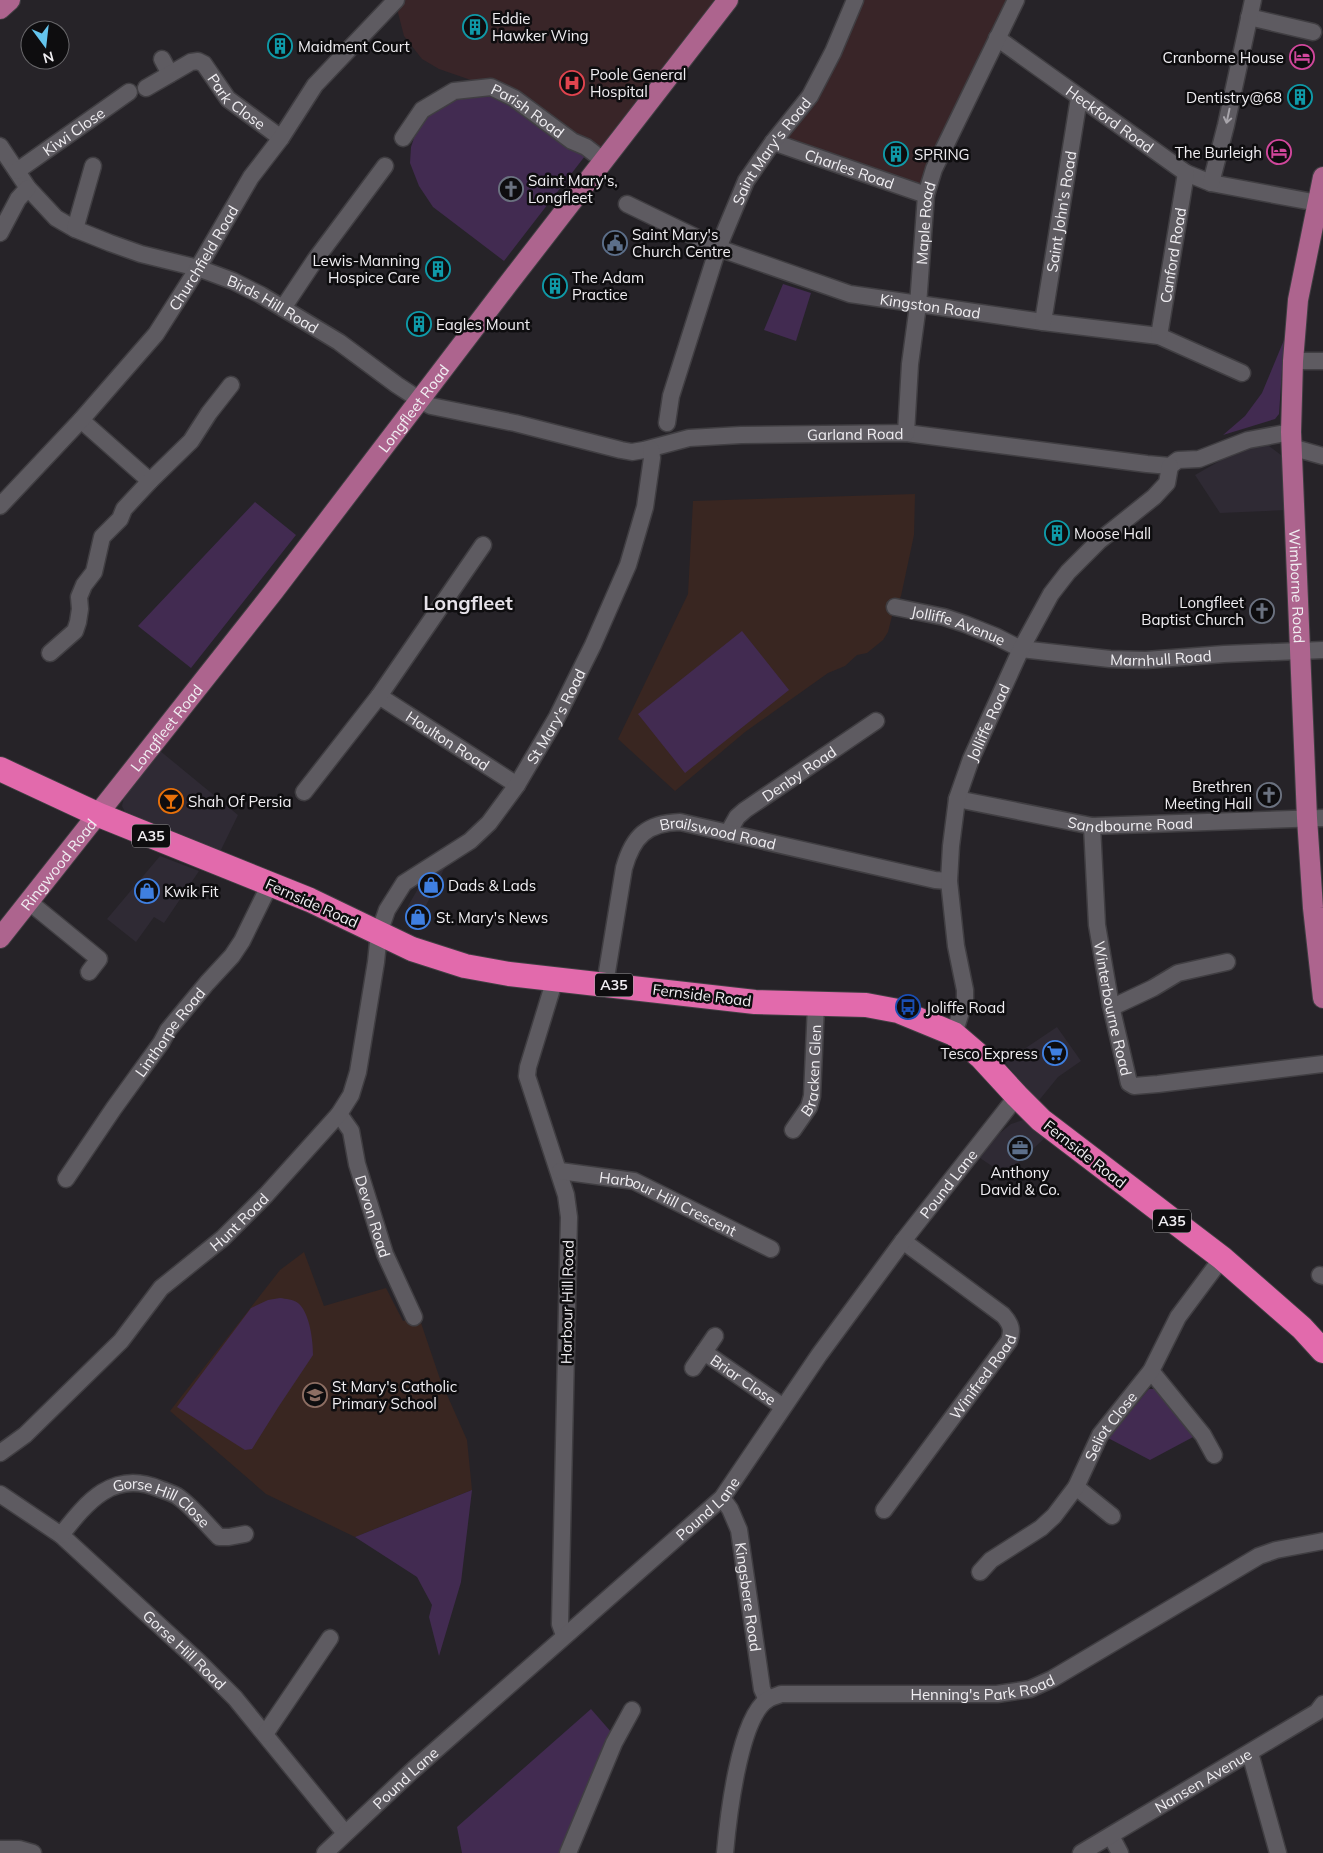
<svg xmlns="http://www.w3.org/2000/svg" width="1323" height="1853" font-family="Mulish,sans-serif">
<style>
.built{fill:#2f2a34}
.education{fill:#392621}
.medical{fill:#392528}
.green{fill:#422b51}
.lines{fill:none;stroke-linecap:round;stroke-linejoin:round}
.minor-casing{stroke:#403e42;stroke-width:19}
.major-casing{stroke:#403e42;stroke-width:22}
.highway-casing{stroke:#403e42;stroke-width:26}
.minor{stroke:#5e5b61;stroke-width:16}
.major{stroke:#ad648e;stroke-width:20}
.highway{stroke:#e26aac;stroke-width:24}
.oneway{stroke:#a7a4aa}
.labels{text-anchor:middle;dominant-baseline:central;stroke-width:5;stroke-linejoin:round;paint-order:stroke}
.shield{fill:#0e0d0f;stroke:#acaaae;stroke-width:1}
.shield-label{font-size:14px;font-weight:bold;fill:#f0eef2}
.poi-label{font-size:15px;fill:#f0eef2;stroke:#0e0d0f;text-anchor:start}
.street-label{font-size:15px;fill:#f0eef2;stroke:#0e0d0f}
.district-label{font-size:20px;font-weight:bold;fill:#e6e2e9;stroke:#0e0d0f}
</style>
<rect width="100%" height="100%" fill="#262328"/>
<path class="built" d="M 1261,444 L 1269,446 L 1281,455 L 1284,465 L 1286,510 L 1220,513 L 1195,475 L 1237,451 Z
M 159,750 L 238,815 L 218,856 L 131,819 L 125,812 L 122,806 L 125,793 Z
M 160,856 L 199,871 L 164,923 L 154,917 L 136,942 L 107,919 Z
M 447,863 L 414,930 L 409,920 L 408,906 L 419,887 Z
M 1057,1027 L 1081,1061 L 1058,1077 L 1036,1104 L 1005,1062 Z
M 1029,1118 L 1049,1134 L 1005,1175 L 980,1158 L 994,1138 L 1011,1124 Z"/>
<path class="education" d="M 915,494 L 914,535 L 901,596 L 892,616 L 888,632 L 883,640 L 867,653 L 857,655 L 845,666 L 828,673 L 745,732 L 675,791 L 618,739 L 688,594 L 693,501 Z
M 304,1252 L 324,1306 L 386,1288 L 403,1321 L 414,1317 L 420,1320 L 440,1379 L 467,1440 L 472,1490 L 355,1537 L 266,1494 L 170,1411 L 280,1270 Z"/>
<path class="medical" d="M 396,0 L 728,0 L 604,161 L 491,87 L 439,69 L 422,59 L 404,36 L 395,1 Z
M 855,0 L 1018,0 L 926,195 L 773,142 L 810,96 Z"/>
<path class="green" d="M 488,92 L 514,103 L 585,156 L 504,261 L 433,207 L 419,186 L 410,163 L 411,147 L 417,129 L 430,113 L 456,95 Z
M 783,284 L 811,293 L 796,341 L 764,330 Z
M 1284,340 L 1279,414 L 1275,419 L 1223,435 L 1245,416 L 1262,393 Z
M 255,502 L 296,535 L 191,668 L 138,626 Z
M 742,631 L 789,690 L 685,773 L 638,714 Z
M 280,1298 C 286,1299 293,1299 298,1303 C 310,1313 313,1341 313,1355 L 279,1406 L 252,1449 L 245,1450 L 177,1407 L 251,1308 L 268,1300 Z
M 1149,1389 L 1155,1389 L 1157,1390 L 1195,1436 L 1150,1460 L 1108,1438 Z
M 472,1490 L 461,1582 L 439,1656 L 429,1617 L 432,1605 L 417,1577 L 355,1537 Z
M 591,1709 L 612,1733 L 564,1853 L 462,1853 L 457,1827 Z"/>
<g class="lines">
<defs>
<g id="minor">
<path d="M 1249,17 L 1313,32"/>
<path id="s1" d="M 997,38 L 1186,173 L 1211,183 L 1318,203"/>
<path d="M 162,59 L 170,74"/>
<path id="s2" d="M 146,88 L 191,62 L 198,61 L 204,64 L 228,99 L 281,138"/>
<path id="s3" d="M 403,138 L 422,110 L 454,91 L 491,87 L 514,98 L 572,141 L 586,147 L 604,161"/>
<path id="s4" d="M 773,142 L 926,195"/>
<path id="s5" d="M 0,146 L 28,188 L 56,218 L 75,229 L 110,243 L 141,254 L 198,268 L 233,281 L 261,295 L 339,342 L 397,385 L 420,400 L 431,406 L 515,423 L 621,450 L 632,452 L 644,450 L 689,438 L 741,435 L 906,433 L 1147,464 L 1170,466 L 1178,460 L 1199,459 L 1248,440 L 1291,432"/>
<path id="s6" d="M 17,171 L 129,92"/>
<path d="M 1211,183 L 1226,125 L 1253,0"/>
<path id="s7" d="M 627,204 L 718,248 L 850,294 L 1043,322 L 1159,336 L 1242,373"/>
<path d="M 75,229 L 93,166"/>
<path d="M 0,233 L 18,199 L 28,188"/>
<path d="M 283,308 L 315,260 L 385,166"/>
<path id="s8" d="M 1043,322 L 1079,98"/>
<path id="s9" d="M 1159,336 L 1186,173"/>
<path d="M 1293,361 L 1323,361"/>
<path d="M 81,420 L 150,481"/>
<path id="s10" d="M 667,423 L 671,396 L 718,248 L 746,181 L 773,142 L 810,96 L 833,52 L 855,0"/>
<path id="s11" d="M 906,433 L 910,364 L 918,305 L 926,195 L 934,169 L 1016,0"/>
<path d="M 1291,447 L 1323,456"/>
<path id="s12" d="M 0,506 L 81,420 L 156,334 L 198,268 L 251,177 L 281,138 L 315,85 L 396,0"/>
<path id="s13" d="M 895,607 L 944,617 L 965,624 L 995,636 L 1021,649 L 1110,659 L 1146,660 L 1224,654 L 1323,650"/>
<path d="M 50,653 L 75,631 L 78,622 L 80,609 L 79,597 L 84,585 L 94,572 L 102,537 L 120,519 L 124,509 L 150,481 L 191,441 L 209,413 L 231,385"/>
<path id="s14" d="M 379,696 L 517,785"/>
<path d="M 304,792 L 379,696 L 483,545"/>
<path id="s15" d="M 957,799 L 1092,826 L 1323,818"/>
<path id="s16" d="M 1092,826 L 1097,925 L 1111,1006 L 1129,1083 L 1134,1086 L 1158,1084 L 1323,1064"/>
<path id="s17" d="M 728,833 L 737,817 L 745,810 L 876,721"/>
<path d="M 28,901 L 99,959 L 89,972"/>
<path d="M 555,979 L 528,1067 L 527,1076 L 566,1195 L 569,1217 L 560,1624 L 564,1635"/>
<path id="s18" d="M 605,984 L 624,868 C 633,836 647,823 680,822 L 935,880 L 949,881"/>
<path d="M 1111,1006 L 1117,1005 L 1153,988 L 1178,973 L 1227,962"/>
<path id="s19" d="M 954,1034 L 965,999 L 965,990 L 956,946 L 949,881 L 951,846 L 957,799 L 971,759 L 1021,649 L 1051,594 L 1068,572 L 1099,541 L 1154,497 L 1167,483 L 1170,466"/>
<path id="s20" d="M 339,1114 L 351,1131 L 357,1164 L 385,1254 L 414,1317"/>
<path id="s21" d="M 793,1130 L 809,1107 L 812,1096 L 816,1005"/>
<path id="s22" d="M 560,1171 L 634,1181 L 771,1249"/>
<path id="s23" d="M 66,1179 L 114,1108 L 161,1043 L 168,1030 L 207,983 L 232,956 L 242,941 L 270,884"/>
<path d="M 1320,1275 L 1323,1276"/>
<path id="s24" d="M 704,1352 L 782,1406"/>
<path d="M 693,1368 L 715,1336"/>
<path d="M 1151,1371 L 1203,1435 L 1214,1455"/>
<path id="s25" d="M 0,1453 L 25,1435 L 121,1341 L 161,1288 L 223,1238 L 266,1195 L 339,1114 L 351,1095 L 358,1072 L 376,962 L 379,933 L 387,910 L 404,883 L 470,841 L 489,823 L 517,785 L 557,717 L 593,645 L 628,565 L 645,507 L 652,458 L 651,449"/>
<path d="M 1076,1487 L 1112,1516"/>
<path id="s26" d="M 0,1494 L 61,1535 L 198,1661 L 235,1698 L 345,1833"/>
<path id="s27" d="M 722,1498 L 730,1509 L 739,1530 L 762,1689 L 767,1700"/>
<path id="s28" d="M 884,1510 L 1009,1341 C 1013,1330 1011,1324 1003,1315 L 903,1241"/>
<path id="s29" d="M 61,1535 C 87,1502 113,1469 160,1489 C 165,1491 172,1493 177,1496 C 191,1505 207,1525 219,1537 L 229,1537 L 245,1534"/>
<path id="s30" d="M 980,1572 L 991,1560 L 1041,1528 L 1054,1516 L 1076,1487 L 1100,1435 L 1151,1371 L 1178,1317 L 1222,1258"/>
<path d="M 265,1734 L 330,1638"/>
<path d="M 1250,1753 L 1278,1853"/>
<path d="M 1111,1836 L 1120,1853"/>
<path d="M 0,1849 L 19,1849 L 33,1853"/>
<path id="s31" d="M 325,1853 L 413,1770 L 722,1498 L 819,1355 L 903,1241 L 1017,1096"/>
<path d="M 568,1853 L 614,1743 L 632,1710"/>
<path id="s32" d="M 725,1853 C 728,1819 739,1719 767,1700 C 771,1697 777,1696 781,1694 L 997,1694 L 1030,1689 L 1052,1679 L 1259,1556 L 1276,1550 L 1323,1541"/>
<path id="s33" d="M 1081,1853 L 1317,1712 L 1323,1704"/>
</g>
<g id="major">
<path d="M 0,9 L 10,0"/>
<path id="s34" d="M 1323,177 L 1298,300 L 1293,361 L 1291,432 L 1307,818 L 1313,908 L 1323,998"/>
<path id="s35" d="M 0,938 L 274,591 L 508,284 L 728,0"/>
</g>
<path id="highway" d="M 0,769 L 99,815 L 310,900 L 412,949 L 465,966 L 509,974 L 755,1002 L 866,1005 L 898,1011 L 954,1034 L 982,1058 L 1017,1096 L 1041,1120 L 1222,1258 L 1302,1328 L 1323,1351"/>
</defs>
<use href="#minor" class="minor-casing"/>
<use href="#major" class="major-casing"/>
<use href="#highway" class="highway-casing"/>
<use href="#minor" class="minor"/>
<use href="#major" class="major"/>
<use href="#highway" class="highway"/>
</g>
<defs><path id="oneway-shaft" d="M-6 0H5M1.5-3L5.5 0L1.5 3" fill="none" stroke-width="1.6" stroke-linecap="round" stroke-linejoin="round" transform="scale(1.25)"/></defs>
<use class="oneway" href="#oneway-shaft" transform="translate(1228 116) rotate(102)"/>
<defs>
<symbol id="building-ring" viewBox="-11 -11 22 22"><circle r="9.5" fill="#0e0d0f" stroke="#0f9aa8" stroke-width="1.5"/><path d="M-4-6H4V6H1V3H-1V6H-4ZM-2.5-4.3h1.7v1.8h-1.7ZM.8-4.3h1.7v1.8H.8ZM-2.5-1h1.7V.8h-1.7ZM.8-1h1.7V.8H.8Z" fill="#0f9aa8"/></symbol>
<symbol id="hotel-ring" viewBox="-11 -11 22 22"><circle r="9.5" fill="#0e0d0f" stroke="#d1479c" stroke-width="1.5"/><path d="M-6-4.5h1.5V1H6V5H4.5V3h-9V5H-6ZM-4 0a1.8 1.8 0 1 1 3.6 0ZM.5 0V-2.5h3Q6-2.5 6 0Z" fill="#d1479c"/></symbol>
<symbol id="hospital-ring" viewBox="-11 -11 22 22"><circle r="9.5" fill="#0e0d0f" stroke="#e0444e" stroke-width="1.5"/><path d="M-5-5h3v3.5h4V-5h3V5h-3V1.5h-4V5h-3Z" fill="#e0444e"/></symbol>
<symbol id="church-ring" viewBox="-11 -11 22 22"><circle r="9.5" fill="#0e0d0f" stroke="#6b7280" stroke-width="1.5"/><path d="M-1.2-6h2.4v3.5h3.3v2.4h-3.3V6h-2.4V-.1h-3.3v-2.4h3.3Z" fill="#6b7280"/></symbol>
<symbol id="civic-ring" viewBox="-11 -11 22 22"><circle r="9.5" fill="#0e0d0f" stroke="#5c6f8a" stroke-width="1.5"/><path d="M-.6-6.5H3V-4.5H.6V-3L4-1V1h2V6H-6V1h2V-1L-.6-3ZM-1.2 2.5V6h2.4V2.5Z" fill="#5c6f8a"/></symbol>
<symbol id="bar-ring" viewBox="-11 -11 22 22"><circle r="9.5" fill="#0e0d0f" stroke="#e8710a" stroke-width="1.5"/><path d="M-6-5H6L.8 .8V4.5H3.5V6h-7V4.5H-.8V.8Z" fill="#e8710a"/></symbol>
<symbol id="shop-ring" viewBox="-11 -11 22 22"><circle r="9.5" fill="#0e0d0f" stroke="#3f7fe0" stroke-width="1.5"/><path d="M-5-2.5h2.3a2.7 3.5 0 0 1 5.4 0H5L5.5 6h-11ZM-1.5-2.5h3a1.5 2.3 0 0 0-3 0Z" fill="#3f7fe0"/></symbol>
<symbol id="bus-ring" viewBox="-11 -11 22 22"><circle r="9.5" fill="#0e0d0f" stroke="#1a4fb4" stroke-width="1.5"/><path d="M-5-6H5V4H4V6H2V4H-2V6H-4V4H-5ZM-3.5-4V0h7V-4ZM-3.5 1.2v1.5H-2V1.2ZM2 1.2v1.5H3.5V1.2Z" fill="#1a4fb4"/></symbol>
<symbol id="supermarket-ring" viewBox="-11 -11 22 22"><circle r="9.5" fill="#0e0d0f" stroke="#3f7fe0" stroke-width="1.5"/><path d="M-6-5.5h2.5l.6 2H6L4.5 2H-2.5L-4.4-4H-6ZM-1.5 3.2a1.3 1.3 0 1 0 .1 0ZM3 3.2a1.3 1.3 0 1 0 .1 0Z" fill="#3f7fe0"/></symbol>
<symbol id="office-ring" viewBox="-11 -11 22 22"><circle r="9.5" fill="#0e0d0f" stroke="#5c6f8a" stroke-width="1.5"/><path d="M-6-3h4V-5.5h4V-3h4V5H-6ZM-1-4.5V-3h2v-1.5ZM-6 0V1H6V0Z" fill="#5c6f8a"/></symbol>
<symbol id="school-ring" viewBox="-11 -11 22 22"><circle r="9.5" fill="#0e0d0f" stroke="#8d6e63" stroke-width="1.5"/><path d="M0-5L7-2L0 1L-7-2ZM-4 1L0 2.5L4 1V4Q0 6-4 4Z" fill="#8d6e63"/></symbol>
</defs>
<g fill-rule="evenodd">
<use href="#building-ring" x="461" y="13" width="28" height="28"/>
<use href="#building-ring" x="266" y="32" width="28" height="28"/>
<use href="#hotel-ring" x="1288" y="43" width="28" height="28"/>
<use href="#hospital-ring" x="558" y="69" width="28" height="28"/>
<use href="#building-ring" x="1286" y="83" width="28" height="28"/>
<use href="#hotel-ring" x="1265" y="138" width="28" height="28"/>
<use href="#building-ring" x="882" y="140" width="28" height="28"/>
<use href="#church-ring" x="497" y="175" width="28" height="28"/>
<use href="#civic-ring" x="601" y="229" width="28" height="28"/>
<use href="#building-ring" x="424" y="255" width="28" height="28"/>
<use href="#building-ring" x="541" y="272" width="28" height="28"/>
<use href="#building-ring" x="405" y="310" width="28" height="28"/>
<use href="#building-ring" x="1043" y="519" width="28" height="28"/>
<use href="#church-ring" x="1248" y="597" width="28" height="28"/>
<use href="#church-ring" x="1255" y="781" width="28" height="28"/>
<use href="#bar-ring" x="157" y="787" width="28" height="28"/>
<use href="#shop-ring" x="417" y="871" width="28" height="28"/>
<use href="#shop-ring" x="133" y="877" width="28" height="28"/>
<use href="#shop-ring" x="404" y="903" width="28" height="28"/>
<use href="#bus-ring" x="894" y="993" width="28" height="28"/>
<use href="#supermarket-ring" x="1041" y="1039" width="28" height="28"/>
<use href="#office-ring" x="1006" y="1134" width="28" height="28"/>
<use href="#school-ring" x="301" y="1381" width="28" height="28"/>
</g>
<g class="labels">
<g class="shield">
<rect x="132" y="824.5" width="38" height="23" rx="4"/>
<rect x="595" y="973.5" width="38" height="23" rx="4"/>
<rect x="1153" y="1209.5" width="38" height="23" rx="4"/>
</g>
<g class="shield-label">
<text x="151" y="836">A35</text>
<text x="614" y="985">A35</text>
<text x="1172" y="1221">A35</text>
</g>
<g class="poi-label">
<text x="492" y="18">Eddie<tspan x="492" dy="17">Hawker Wing</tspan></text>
<text x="298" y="46">Maidment Court</text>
<text x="1284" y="57" text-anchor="end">Cranborne House</text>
<text x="590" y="74">Poole General<tspan x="590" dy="17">Hospital</tspan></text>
<text x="1282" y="97" text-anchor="end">Dentistry@68</text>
<text x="1262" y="152" text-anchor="end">The Burleigh</text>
<text x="914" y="154">SPRING</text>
<text x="528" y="180">Saint Mary's,<tspan x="528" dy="17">Longfleet</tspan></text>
<text x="632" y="234">Saint Mary's<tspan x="632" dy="17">Church Centre</tspan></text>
<text x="420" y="260" text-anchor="end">Lewis-Manning<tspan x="420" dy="17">Hospice Care</tspan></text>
<text x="572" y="277">The Adam<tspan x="572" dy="17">Practice</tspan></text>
<text x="436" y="324">Eagles Mount</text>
<text x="1074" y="533">Moose Hall</text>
<text x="1244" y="602" text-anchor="end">Longfleet<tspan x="1244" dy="17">Baptist Church</tspan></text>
<text x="1252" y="786" text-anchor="end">Brethren<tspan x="1252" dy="17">Meeting Hall</tspan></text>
<text x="188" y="801">Shah Of Persia</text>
<text x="448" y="885">Dads &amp; Lads</text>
<text x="164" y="891">Kwik Fit</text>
<text x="436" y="917">St. Mary's News</text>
<text x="926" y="1007">Joliffe Road</text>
<text x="1038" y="1053" text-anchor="end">Tesco Express</text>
<text x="1020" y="1172" text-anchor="middle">Anthony<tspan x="1020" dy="17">David &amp; Co.</tspan></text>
<text x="332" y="1386">St Mary's Catholic<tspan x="332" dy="17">Primary School</tspan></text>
</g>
<g class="street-label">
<text stroke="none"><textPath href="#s2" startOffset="116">Park Close</textPath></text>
<text stroke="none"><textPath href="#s3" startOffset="152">Parish Road</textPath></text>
<text stroke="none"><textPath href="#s1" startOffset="139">Heckford Road</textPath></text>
<text stroke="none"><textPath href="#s6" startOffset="69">Kiwi Close</textPath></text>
<text stroke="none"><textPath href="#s10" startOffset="294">Saint Mary's Road</textPath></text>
<text stroke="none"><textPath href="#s4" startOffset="81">Charles Road</textPath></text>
<text stroke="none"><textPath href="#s8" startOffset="112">Saint John's Road</textPath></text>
<text stroke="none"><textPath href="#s11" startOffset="211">Maple Road</textPath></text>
<text stroke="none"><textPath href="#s9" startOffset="82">Canford Road</textPath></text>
<text stroke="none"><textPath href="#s12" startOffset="322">Churchfield Road</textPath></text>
<text stroke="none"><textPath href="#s5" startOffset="326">Birds Hill Road</textPath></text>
<text stroke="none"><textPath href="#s7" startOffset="322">Kingston Road</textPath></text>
<text stroke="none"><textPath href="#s35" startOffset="672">Longfleet Road</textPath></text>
<text stroke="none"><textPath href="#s5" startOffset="946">Garland Road</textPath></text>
<text stroke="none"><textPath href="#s34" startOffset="412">Wimborne Road</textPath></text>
<text stroke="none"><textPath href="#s13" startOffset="66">Jolliffe Avenue</textPath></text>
<text stroke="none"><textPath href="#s13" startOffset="274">Marnhull Road</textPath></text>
<text stroke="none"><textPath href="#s25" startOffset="955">St Mary's Road</textPath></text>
<text stroke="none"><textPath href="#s19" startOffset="321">Jolliffe Road</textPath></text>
<text stroke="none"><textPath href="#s35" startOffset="268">Longfleet Road</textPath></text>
<text stroke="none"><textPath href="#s14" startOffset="82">Houlton Road</textPath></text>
<text stroke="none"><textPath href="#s17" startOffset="94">Denby Road</textPath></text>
<text stroke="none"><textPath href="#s15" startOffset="176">Sandbourne Road</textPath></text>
<text stroke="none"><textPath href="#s18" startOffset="236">Brailswood Road</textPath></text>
<text stroke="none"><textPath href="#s35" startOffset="94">Ringwood Road</textPath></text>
<text transform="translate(312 903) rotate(24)">Fernside Road</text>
<text transform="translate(702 995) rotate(7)">Fernside Road</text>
<text stroke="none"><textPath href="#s16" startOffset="184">Winterbourne Road</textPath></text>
<text stroke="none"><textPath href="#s23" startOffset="180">Linthorpe Road</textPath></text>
<text stroke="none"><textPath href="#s21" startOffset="65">Bracken Glen</textPath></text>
<text transform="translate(1085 1154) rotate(38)">Fernside Road</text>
<text stroke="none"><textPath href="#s31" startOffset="920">Pound Lane</textPath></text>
<text stroke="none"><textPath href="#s22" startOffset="114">Harbour Hill Crescent</textPath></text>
<text stroke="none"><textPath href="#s20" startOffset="109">Devon Road</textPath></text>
<text stroke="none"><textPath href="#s25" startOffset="334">Hunt Road</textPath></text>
<text transform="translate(567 1302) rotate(-89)">Harbour Hill Road</text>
<text stroke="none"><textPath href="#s28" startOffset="166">Winifred Road</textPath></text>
<text stroke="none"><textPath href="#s24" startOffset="48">Briar Close</textPath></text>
<text stroke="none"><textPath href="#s30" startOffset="200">Seliot Close</textPath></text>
<text stroke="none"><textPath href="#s31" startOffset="515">Pound Lane</textPath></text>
<text stroke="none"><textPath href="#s29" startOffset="126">Gorse Hill Close</textPath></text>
<text stroke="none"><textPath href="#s27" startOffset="104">Kingsbere Road</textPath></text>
<text stroke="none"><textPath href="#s26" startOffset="242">Gorse Hill Road</textPath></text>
<text stroke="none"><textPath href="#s32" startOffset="379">Henning's Park Road</textPath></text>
<text stroke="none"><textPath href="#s31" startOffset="110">Pound Lane</textPath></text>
<text stroke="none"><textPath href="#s33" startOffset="142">Nansen Avenue</textPath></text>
</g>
<g class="district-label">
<text x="468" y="602">Longfleet</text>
</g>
</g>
<g transform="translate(45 45) rotate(165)"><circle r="24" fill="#0e0d0f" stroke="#68676a"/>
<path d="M0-4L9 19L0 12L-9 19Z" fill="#64c5ee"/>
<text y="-8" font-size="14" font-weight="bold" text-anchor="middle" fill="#f0eef2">N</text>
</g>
</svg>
